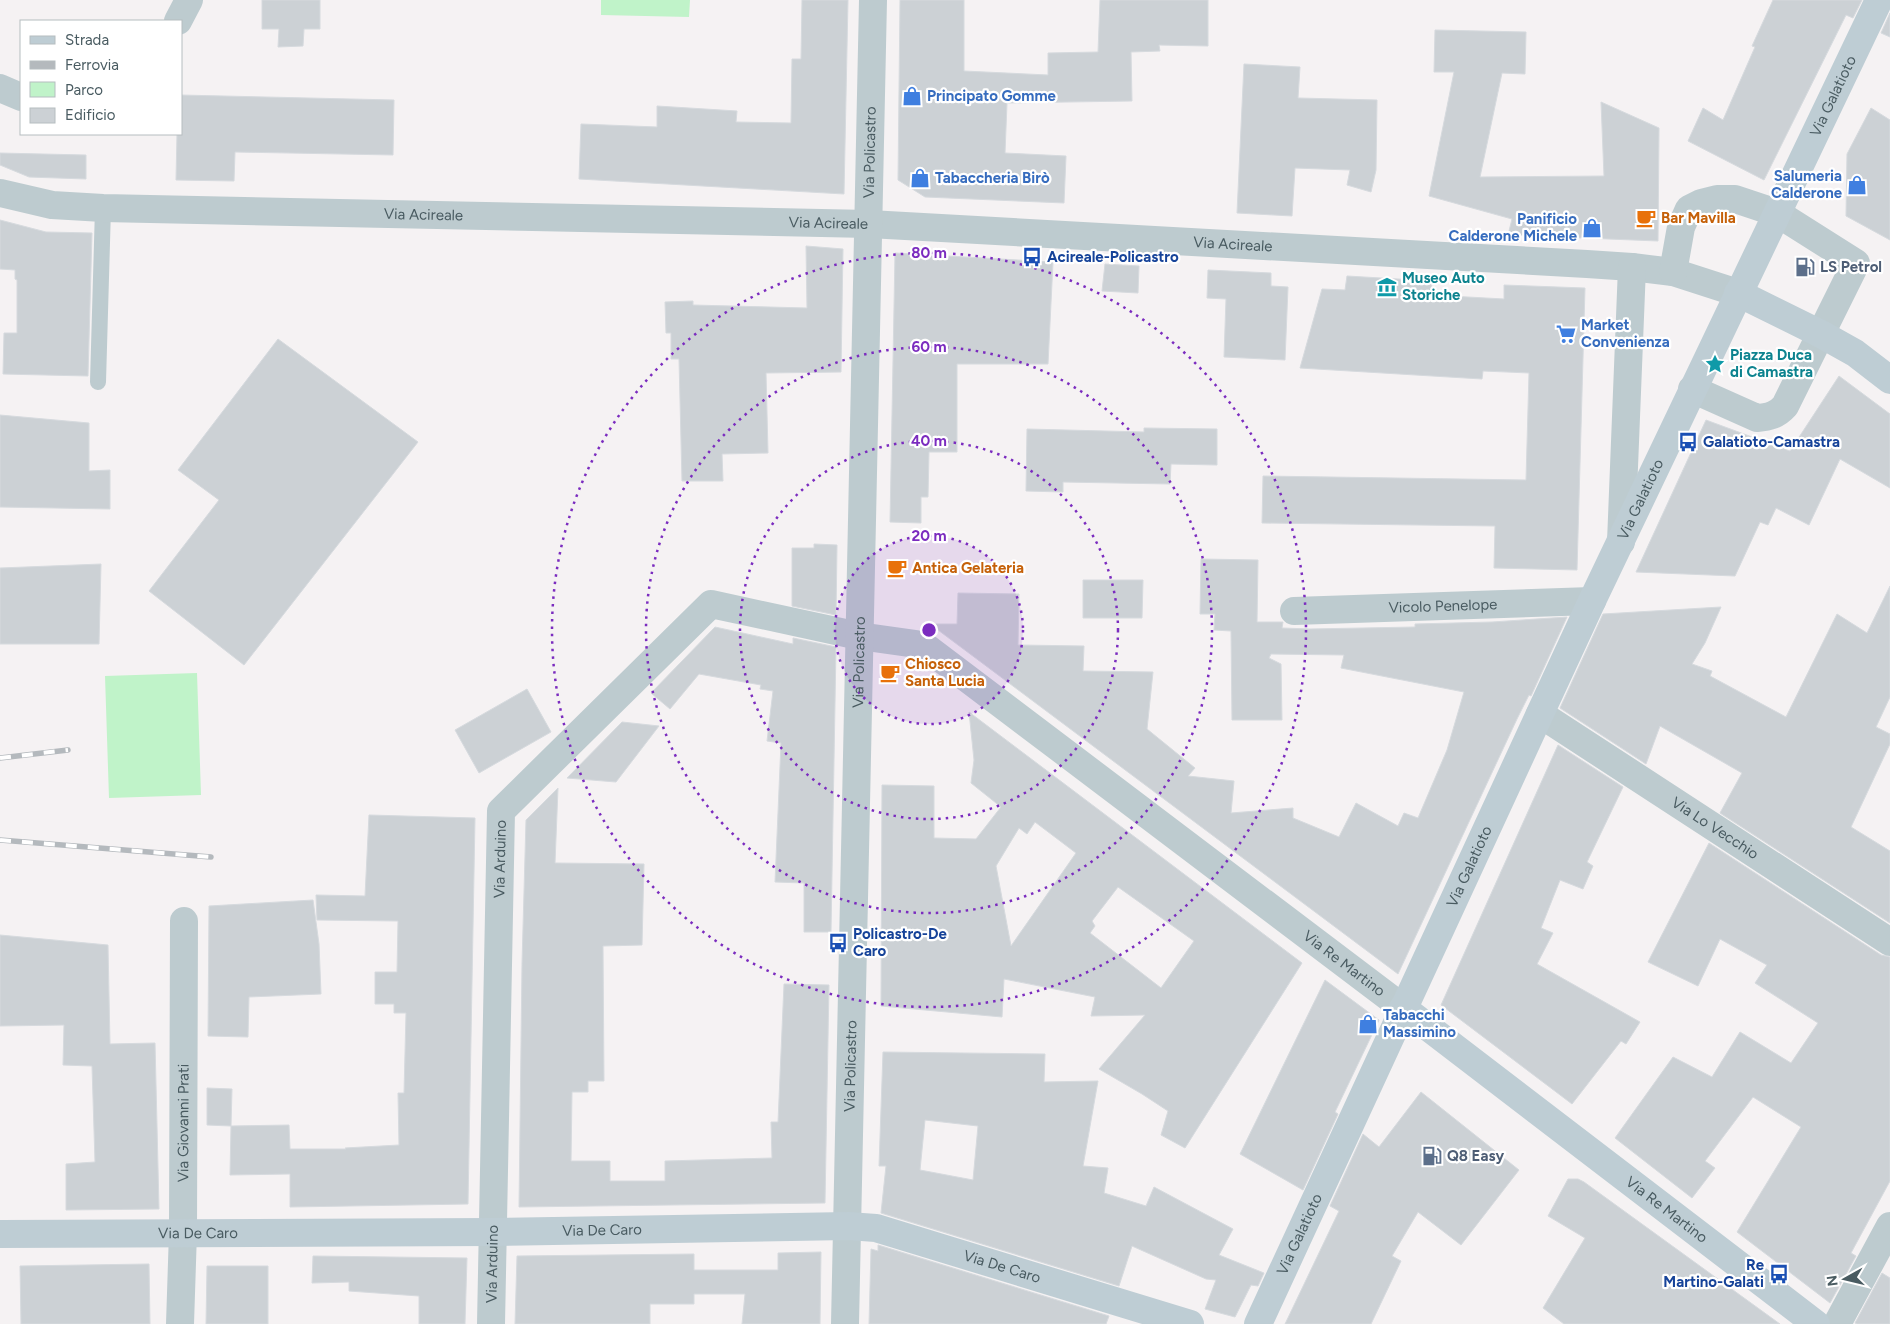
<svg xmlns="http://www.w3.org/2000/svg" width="1890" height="1324" font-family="Figtree,sans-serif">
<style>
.green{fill:#c0f3c9}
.building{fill:#ccd1d5;stroke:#d6dade;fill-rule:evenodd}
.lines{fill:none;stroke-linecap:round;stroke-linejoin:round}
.lane{stroke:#bdcbcf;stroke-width:16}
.street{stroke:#bdcbcf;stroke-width:28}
.secondary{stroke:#becdd4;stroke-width:28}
.rail-casing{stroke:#b4b9bd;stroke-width:5.5}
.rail{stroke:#fff;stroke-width:4;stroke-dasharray:11;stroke-linecap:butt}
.ring{fill:none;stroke:#7b2cbf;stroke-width:2.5;stroke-dasharray:2.5 5}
.labels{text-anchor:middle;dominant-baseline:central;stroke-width:4.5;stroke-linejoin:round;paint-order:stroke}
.street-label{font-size:15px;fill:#495b61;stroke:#fff}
.shop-label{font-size:15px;font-weight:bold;fill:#366cbe;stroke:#fff;text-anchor:start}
.food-label{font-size:15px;font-weight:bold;fill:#c56008;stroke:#fff;text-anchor:start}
.transit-label{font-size:15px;font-weight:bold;fill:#164399;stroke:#fff;text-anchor:start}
.service-label{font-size:15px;font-weight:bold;fill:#4e5e75;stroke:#fff;text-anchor:start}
.culture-label{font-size:15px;font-weight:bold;fill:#0d838f;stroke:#fff;text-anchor:start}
.centre{fill:#7b2cbf;stroke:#fff;stroke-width:2.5}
.ring-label{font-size:15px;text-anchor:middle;font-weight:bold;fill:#7b2cbf;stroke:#fff;stroke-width:4.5;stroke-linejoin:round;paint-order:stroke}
</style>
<rect width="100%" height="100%" fill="#f5f2f3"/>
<path class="green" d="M 601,0 L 690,0 L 689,17 L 601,15 Z
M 197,673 L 201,795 L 109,798 L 105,676 Z"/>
<path class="building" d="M 262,0 L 320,0 L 320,29 L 304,29 L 303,46 L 278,47 L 279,29 L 262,29 Z
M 802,0 L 848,0 L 844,194 L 579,179 L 581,124 L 657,127 L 657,106 L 737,111 L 736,122 L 791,123 L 792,59 L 801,59 Z
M 900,0 L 964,0 L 964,71 L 1048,75 L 1048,53 L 1098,52 L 1100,0 L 1208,0 L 1208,46 L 1159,45 L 1160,51 L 1131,52 L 1132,101 L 1007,103 L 1005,153 L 1066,156 L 1064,203 L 925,197 L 898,180 Z
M 1773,0 L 1862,0 L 1853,18 L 1846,15 L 1764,180 L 1688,141 L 1703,108 L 1723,120 L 1755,47 L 1752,46 Z
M 1890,13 L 1890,37 L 1881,33 Z
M 1435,30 L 1526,32 L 1525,74 L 1502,73 L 1480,177 L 1604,176 L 1601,102 L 1659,128 L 1658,241 L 1508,235 L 1512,219 L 1429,196 L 1454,72 L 1434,72 Z
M 1244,64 L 1300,67 L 1298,98 L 1377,100 L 1376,170 L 1371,192 L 1347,185 L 1350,170 L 1295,168 L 1292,216 L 1237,213 Z
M 181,95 L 394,100 L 393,155 L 235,152 L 234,181 L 176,180 L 177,134 L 181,134 Z
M 1871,108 L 1890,120 L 1890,240 L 1846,216 L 1847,154 Z
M 0,153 L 86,155 L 86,179 L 29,177 L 0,165 Z
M 0,220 L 46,232 L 92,233 L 88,376 L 3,374 L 4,333 L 17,333 L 17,280 L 15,279 L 15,270 L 0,269 Z
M 806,246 L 843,249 L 841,372 L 766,373 L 768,453 L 722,454 L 723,481 L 682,481 L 679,359 L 671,359 L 671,333 L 666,333 L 665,302 L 693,301 L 693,305 L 807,308 Z
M 895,253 L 1053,262 L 1048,364 L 957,364 L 957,452 L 929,452 L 928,497 L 921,497 L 921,523 L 890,522 Z
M 1105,264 L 1139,266 L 1138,293 L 1102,291 Z
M 1208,270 L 1271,273 L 1271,286 L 1288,287 L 1285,360 L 1224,357 L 1226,299 L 1207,298 Z
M 1347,276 L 1432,281 L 1431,295 L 1504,299 L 1504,285 L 1585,288 L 1577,570 L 1494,568 L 1495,526 L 1262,523 L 1263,476 L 1526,480 L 1529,373 L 1483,371 L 1482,379 L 1300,368 L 1322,289 L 1345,290 Z
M 278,339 L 418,442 L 244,665 L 149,591 L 219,500 L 178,470 Z
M 1839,376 L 1890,414 L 1890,488 L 1840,459 L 1809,525 L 1776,508 L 1768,525 L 1760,522 L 1735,576 L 1636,572 L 1706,420 L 1790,451 Z
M 0,415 L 89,423 L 89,471 L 110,470 L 110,509 L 0,507 Z
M 1144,428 L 1217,429 L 1217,465 L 1171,464 L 1170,484 L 1063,482 L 1063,492 L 1026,491 L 1027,429 L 1144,432 Z
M 814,544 L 837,545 L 836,615 L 792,606 L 792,548 L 814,548 Z
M 1201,559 L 1258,560 L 1257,622 L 1283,622 L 1282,628 L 1310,629 L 1415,627 L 1415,624 L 1492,622 L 1567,617 L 1531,696 L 1529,695 L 1517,719 L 1398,974 L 930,624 L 957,624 L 958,593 L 1019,594 L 1018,645 L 1084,646 L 1083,671 L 1153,672 L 1147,729 L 1195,768 L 1188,776 L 1234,781 L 1231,813 L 1293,808 L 1293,818 L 1339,837 L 1356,803 L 1398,826 L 1404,813 L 1418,818 L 1447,750 L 1464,692 L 1341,668 L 1344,655 L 1271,654 L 1269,658 L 1281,664 L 1282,720 L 1232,720 L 1231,631 L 1214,630 L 1215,614 L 1200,614 Z
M 101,564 L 99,644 L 0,644 L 0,568 Z
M 1083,580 L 1143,580 L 1142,618 L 1083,618 Z
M 1890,586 L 1890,697 L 1876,727 L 1890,734 L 1890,744 L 1851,827 L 1890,851 L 1890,923 L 1720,813 L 1742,773 L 1660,726 L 1646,764 L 1560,708 L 1603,614 L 1721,607 L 1705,643 L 1692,664 L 1712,671 L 1710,676 L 1786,717 L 1837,614 L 1867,633 Z
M 715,627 L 793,644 L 793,638 L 836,647 L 831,932 L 804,932 L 804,883 L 775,882 L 781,743 L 767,741 L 773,691 L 760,689 L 761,685 L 699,674 L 670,709 L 651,693 Z
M 527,689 L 551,732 L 479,773 L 455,730 Z
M 969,712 L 1302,963 L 1185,1148 L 1161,1135 L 1168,1111 L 1142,1094 L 1099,1069 L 1145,1015 L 1091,1016 L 1095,997 L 1004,979 L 1002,1017 L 881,1006 L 882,785 L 934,786 L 934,838 L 976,839 L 1001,807 L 971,783 L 974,760 ZM 1035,822 L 1076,853 L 1011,946 L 996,866 L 1019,828 L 1027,834 ZM 1118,887 L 1194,941 L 1161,988 L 1090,933 L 1095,926 L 1092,921 Z
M 622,722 L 659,726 L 616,782 L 567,778 Z
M 1558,745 L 1623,787 L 1587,862 L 1593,866 L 1583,889 L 1560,880 L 1541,928 L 1553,933 L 1537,964 L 1640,1022 L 1626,1044 L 1621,1041 L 1572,1104 L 1441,1005 Z
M 558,788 L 555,863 L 644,864 L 642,945 L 603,946 L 604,1081 L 588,1081 L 588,1092 L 572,1092 L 571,1161 L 610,1161 L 610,1181 L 665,1181 L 665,1161 L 772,1158 L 771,1122 L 778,1122 L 784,984 L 829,985 L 825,1203 L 519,1207 L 522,964 L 526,820 Z
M 369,815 L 475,818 L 468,1204 L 290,1207 L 290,1174 L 230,1175 L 231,1126 L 289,1125 L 290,1149 L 346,1149 L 345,1148 L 399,1145 L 398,1093 L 404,1093 L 406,1013 L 394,1013 L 394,1004 L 375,1004 L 375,972 L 397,972 L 398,921 L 317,920 L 316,895 L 365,896 Z
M 1709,843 L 1881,955 L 1890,957 L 1890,1181 L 1851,1253 L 1856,1256 L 1830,1303 L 1737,1232 L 1801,1127 L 1753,1097 L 1705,1161 L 1715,1168 L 1692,1198 L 1615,1138 L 1673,1057 L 1712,1077 L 1740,1032 L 1791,1063 L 1818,1023 L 1755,983 L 1767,965 L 1720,939 L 1698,986 L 1648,962 Z
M 313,900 L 319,944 L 321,994 L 249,997 L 248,1037 L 208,1036 L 209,906 Z
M 0,935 L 108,945 L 110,1044 L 155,1043 L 159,1209 L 66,1210 L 66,1164 L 95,1162 L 92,1066 L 63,1065 L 64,1025 L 0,1026 Z
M 1325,980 L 1379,1020 L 1335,1112 L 1338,1114 L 1303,1190 L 1240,1154 Z
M 883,1052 L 1045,1054 L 1044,1082 L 1098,1081 L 1083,1166 L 1108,1168 L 1104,1193 L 1146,1206 L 1154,1187 L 1233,1229 L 1219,1255 L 1264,1273 L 1258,1286 L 1251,1285 L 1235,1317 L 1205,1309 L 1216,1280 L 1206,1279 L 1132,1246 L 1119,1286 L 881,1213 L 886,1166 L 879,1166 ZM 925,1120 L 978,1126 L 973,1180 L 920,1170 Z
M 207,1088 L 232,1089 L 231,1126 L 207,1125 Z
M 1421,1092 L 1519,1170 L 1461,1245 L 1418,1212 L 1392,1256 L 1401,1261 L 1371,1324 L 1285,1324 L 1339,1211 L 1330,1206 L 1363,1134 L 1379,1147 Z
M 1568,1179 L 1578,1179 L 1584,1182 L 1780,1324 L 1564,1324 L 1543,1308 L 1585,1238 L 1548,1216 Z
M 878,1245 L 1109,1316 L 1106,1324 L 869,1324 L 871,1249 L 878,1251 Z
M 821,1252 L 820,1324 L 742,1324 L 745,1294 L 694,1294 L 694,1304 L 650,1304 L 650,1324 L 515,1324 L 517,1256 L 694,1254 L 694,1270 L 778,1270 L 778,1253 Z
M 313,1256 L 467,1258 L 465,1324 L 419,1324 L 419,1296 L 349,1291 L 349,1282 L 312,1283 Z
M 149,1264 L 150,1324 L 21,1324 L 20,1266 Z
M 207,1266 L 268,1266 L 268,1324 L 206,1324 Z
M 1882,1273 L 1890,1278 L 1890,1324 L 1857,1324 L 1855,1323 Z"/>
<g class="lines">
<path class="lane" d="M 98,382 L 103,208"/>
<g class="street">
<path d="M 178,21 L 189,0"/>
<path d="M 0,88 L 21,97"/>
<path id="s1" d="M 0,193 L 52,205 L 103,208 L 869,224 L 1587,264 L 1632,267 L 1673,272 L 1738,293"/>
<path d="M 1673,272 L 1681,227 L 1689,209 L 1701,203 L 1717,199 L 1735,199 L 1777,213 L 1856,263 L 1785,406 C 1777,415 1769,417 1757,418 L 1692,389"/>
<path d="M 1621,542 L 1632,267"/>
<path id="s2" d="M 1294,611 L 1592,601"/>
<path id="s3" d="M 1540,714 L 1890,942"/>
<path id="s4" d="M 180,1324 L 183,1232 L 184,921"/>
<path id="s5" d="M 491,1324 L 501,811 L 711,604 L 859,636 L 923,645 L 1403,1008"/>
<path id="s6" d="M 845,1324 L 873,0"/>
<path d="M 1837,1324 L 1890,1226"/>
</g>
<g class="secondary">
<path d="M 1738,293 L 1821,334 L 1855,353 L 1890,380"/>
<path id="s7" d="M 1403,1008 L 1816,1324"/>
<path id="s8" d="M 0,1234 L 493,1232 L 848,1226 L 876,1228 L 1190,1324"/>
<path id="s9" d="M 1258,1324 L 1592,601 L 1879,0"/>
</g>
<defs>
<path id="rail" d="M 0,758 L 68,750
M 0,840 L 211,857"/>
</defs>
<use href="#rail" class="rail-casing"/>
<use href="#rail" class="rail"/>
</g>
<circle cx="929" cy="630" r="94" fill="#7b2cbf" fill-opacity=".12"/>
<g class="ring">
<circle cx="929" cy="630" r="94"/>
<circle cx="929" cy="630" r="189"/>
<circle cx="929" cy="630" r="283"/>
<circle cx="929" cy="630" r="377"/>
</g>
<defs>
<symbol id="shop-bare" viewBox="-9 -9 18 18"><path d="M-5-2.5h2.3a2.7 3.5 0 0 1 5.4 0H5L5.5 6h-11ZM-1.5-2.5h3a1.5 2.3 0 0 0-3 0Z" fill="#3f7fe0" stroke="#fff" stroke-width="2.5" paint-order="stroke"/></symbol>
<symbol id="cafe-bare" viewBox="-9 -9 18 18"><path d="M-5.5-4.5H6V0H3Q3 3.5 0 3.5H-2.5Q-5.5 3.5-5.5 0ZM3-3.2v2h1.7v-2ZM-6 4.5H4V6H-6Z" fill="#e8710a" stroke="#fff" stroke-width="2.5" paint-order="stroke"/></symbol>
<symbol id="bus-bare" viewBox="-9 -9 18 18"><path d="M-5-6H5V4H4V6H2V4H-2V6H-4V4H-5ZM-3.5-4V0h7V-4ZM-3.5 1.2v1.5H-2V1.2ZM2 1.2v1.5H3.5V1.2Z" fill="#1a4fb4" stroke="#fff" stroke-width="2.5" paint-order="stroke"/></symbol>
<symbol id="fuel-bare" viewBox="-9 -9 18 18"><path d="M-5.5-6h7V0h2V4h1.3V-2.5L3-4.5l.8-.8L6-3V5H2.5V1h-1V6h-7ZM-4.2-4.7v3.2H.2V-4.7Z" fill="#5c6f8a" stroke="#fff" stroke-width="2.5" paint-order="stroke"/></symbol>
<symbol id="museum-bare" viewBox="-9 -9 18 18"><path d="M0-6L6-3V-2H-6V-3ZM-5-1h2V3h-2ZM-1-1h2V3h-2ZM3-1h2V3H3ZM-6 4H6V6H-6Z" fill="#0f9aa8" stroke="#fff" stroke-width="2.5" paint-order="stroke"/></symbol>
<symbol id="supermarket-bare" viewBox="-9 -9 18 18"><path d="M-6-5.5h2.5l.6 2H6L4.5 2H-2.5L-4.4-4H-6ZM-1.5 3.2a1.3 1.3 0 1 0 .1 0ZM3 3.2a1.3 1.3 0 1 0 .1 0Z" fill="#3f7fe0" stroke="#fff" stroke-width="2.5" paint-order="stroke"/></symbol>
<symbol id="sight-bare" viewBox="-9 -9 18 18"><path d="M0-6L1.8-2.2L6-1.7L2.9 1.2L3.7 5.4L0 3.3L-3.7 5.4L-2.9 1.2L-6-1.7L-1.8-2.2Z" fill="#0f9aa8" stroke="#fff" stroke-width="2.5" paint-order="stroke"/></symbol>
</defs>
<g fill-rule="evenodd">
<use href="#shop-bare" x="898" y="82" width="28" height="28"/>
<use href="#shop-bare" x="906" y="164" width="28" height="28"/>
<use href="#shop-bare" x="1843" y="171" width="28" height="28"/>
<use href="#cafe-bare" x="1632" y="204" width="28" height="28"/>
<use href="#shop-bare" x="1578" y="214" width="28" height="28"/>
<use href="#bus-bare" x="1018" y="243" width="28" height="28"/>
<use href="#fuel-bare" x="1791" y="253" width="28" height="28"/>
<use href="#museum-bare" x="1373" y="273" width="28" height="28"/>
<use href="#supermarket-bare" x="1552" y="320" width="28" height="28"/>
<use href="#sight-bare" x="1701" y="350" width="28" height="28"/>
<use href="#bus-bare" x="1674" y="428" width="28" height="28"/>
<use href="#cafe-bare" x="883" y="554" width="28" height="28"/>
<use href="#cafe-bare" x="876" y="659" width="28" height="28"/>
<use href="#bus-bare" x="824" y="929" width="28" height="28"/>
<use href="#shop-bare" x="1354" y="1010" width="28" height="28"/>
<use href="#fuel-bare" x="1418" y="1142" width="28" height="28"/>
<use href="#bus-bare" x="1765" y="1260" width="28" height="28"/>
</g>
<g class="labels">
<g class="street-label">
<text stroke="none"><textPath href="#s9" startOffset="1356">Via Galatioto</textPath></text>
<text stroke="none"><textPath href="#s6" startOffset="1172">Via Policastro</textPath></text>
<text stroke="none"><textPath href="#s1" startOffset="425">Via Acireale</textPath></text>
<text stroke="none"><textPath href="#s1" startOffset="830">Via Acireale</textPath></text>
<text stroke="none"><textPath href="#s1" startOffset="1235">Via Acireale</textPath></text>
<text stroke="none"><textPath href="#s9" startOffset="909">Via Galatioto</textPath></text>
<text stroke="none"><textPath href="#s2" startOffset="149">Vicolo Penelope</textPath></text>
<text stroke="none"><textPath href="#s6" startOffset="662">Via Policastro</textPath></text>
<text stroke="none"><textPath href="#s3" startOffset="209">Via Lo Vecchio</textPath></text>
<text stroke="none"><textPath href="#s5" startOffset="465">Via Arduino</textPath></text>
<text stroke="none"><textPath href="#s9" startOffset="504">Via Galatioto</textPath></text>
<text stroke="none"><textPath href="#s5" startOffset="1552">Via Re Martino</textPath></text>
<text stroke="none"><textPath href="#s6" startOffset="258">Via Policastro</textPath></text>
<text stroke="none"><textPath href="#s4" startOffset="201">Via Giovanni Prati</textPath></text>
<text stroke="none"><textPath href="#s7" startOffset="332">Via Re Martino</textPath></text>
<text stroke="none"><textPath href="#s8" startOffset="602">Via De Caro</textPath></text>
<text stroke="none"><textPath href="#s8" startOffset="198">Via De Caro</textPath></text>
<text stroke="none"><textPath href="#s9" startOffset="99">Via Galatioto</textPath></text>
<text stroke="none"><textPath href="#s5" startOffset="60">Via Arduino</textPath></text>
<text stroke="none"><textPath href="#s8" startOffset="1008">Via De Caro</textPath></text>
</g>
<g class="shop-label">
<text x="927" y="96">Principato Gomme</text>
<text x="1842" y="176" text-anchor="end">Salumeria<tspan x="1842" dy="17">Calderone</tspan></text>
<text x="935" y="178">Tabaccheria Birò</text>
<text x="1577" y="219" text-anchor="end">Panificio<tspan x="1577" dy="17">Calderone Michele</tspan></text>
<text x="1581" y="325">Market<tspan x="1581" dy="17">Convenienza</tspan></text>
<text x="1383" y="1015">Tabacchi<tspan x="1383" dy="17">Massimino</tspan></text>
</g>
<g class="food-label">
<text x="1661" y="218">Bar Mavilla</text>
<text x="912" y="568">Antica Gelateria</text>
<text x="905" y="664">Chiosco<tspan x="905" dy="17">Santa Lucia</tspan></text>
</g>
<g class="transit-label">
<text x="1047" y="257">Acireale-Policastro</text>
<text x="1703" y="442">Galatioto-Camastra</text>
<text x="853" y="934">Policastro-De<tspan x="853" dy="17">Caro</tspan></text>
<text x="1764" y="1265" text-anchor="end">Re<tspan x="1764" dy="17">Martino-Galati</tspan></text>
</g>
<g class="service-label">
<text x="1820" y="267">LS Petrol</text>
<text x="1447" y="1156">Q8 Easy</text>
</g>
<g class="culture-label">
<text x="1402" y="278">Museo Auto<tspan x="1402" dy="17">Storiche</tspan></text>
<text x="1730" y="355">Piazza Duca<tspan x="1730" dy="17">di Camastra</tspan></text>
</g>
</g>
<circle cx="929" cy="630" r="8" class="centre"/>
<g class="ring-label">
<text x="929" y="258">80 m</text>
<text x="929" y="352">60 m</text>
<text x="929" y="446">40 m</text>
<text x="929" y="541">20 m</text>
</g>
<rect x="20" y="20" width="162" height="115" fill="#ffffff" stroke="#b6bdc0"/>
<rect x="30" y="36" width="25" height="8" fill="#becdd4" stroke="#b6bdc0"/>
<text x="65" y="45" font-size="15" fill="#495b61">Strada</text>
<rect x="30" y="61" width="25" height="8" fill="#b4b9bd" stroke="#b6bdc0"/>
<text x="65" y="70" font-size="15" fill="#495b61">Ferrovia</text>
<rect x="30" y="82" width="25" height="15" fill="#c0f3c9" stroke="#b6bdc0"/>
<text x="65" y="95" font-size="15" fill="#495b61">Parco</text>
<rect x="30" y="108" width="25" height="15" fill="#ccd1d5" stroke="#b6bdc0"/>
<text x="65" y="120" font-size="15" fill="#495b61">Edificio</text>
<g transform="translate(1845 1279) rotate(262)" stroke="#ffffff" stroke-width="4" paint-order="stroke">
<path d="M0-4L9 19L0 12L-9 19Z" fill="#495b61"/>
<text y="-8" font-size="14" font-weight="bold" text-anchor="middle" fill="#495b61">N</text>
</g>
</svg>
